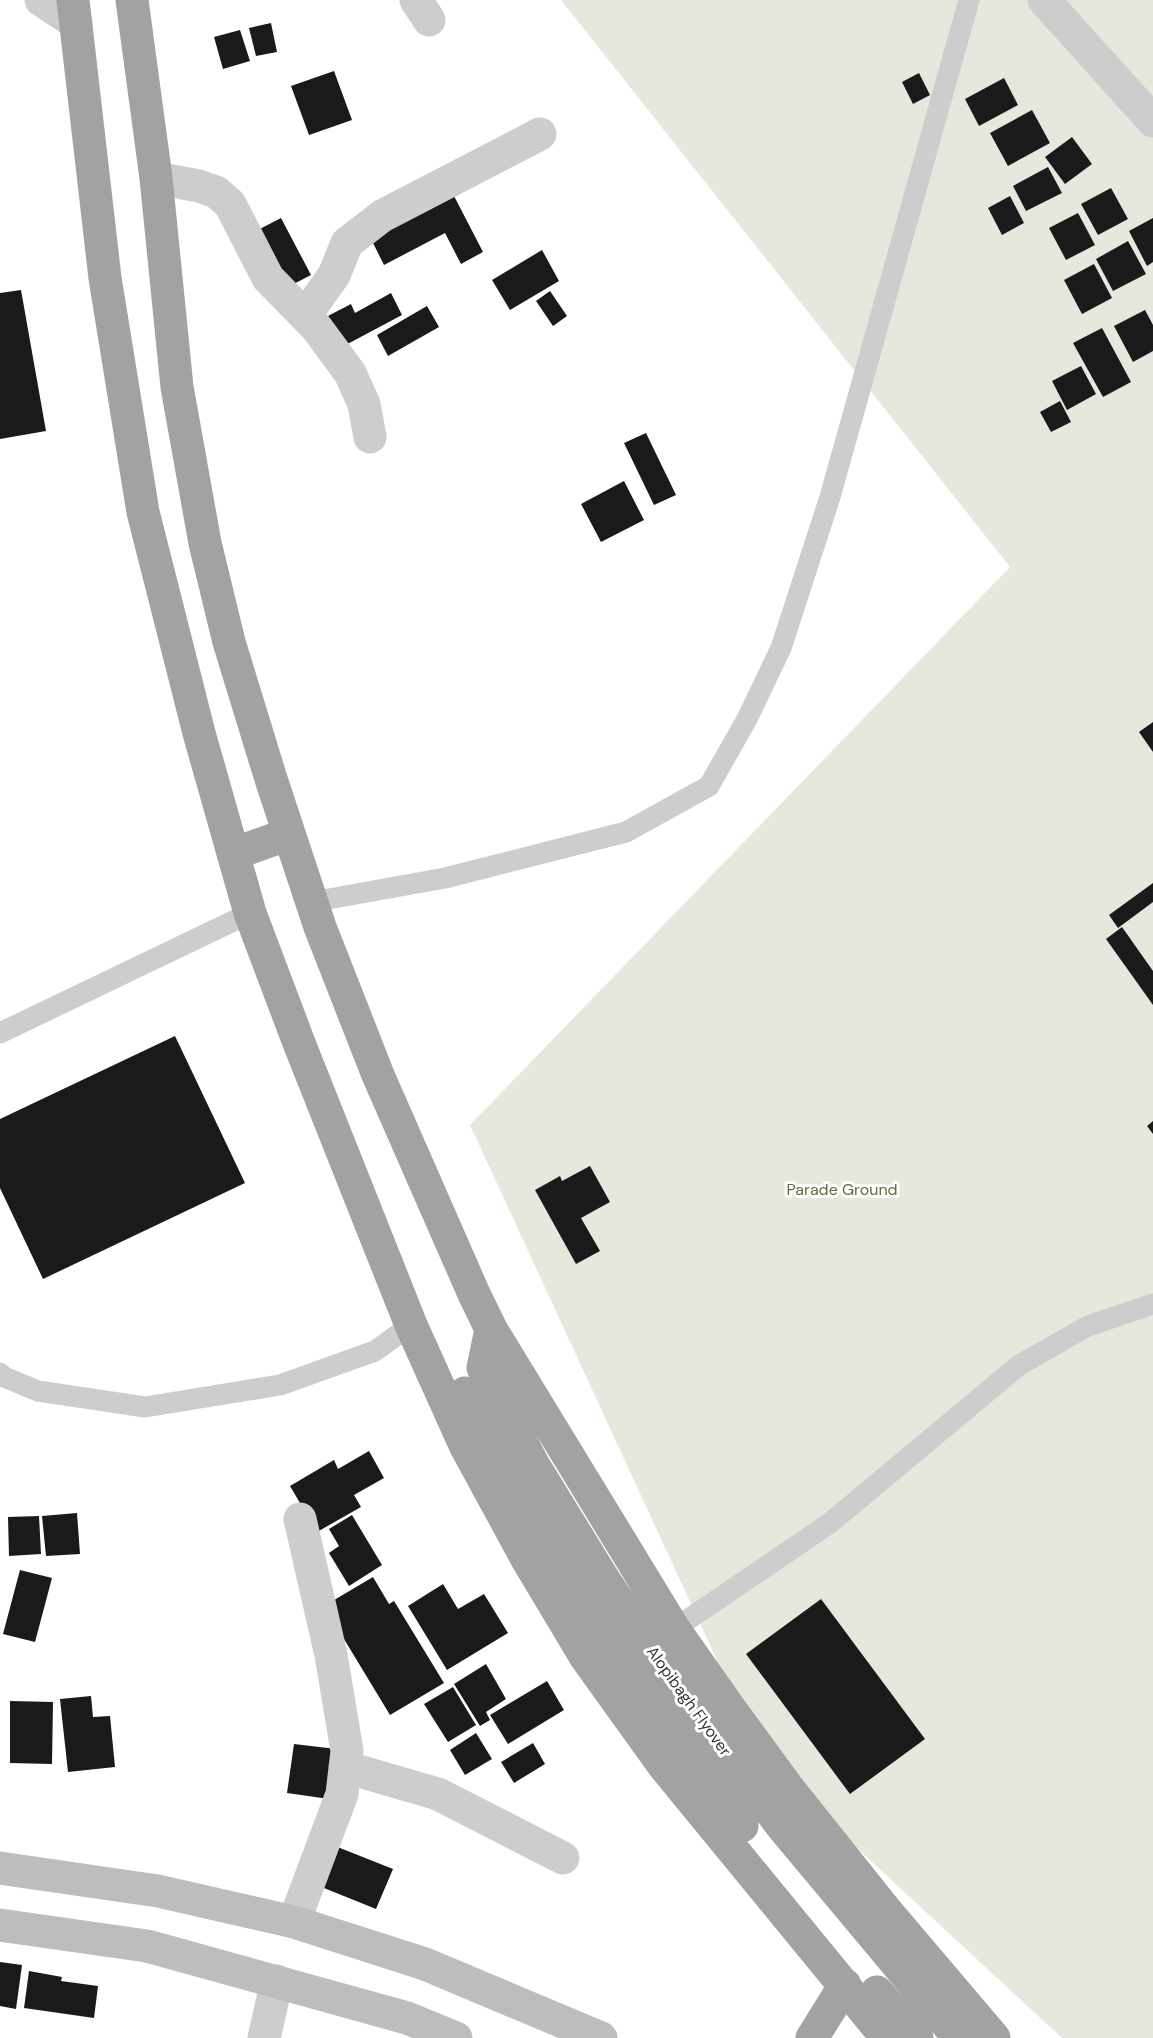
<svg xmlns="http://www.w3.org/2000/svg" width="1153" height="2038" font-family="'DM Sans',sans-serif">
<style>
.green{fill:#e5e8dd}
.building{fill:#1a1a1a}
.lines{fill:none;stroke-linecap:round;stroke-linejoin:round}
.service{stroke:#cdcdcd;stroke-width:21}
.minor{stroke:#cdcdcd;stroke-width:33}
.secondary{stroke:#bdbdbd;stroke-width:33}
.trunk{stroke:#a2a2a2;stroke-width:33}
.labels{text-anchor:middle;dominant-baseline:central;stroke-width:6;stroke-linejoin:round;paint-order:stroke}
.park-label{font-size:16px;fill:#5f6a44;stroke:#fff}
.street-label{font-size:16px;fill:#333;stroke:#fff}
</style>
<rect width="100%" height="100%" fill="#fff"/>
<path class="green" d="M 561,0 L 1153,0 L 1153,2038 L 1062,2038 L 764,1762 L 470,1125 L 1010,567 Z"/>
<path class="building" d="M 271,23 L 277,52 L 256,56 L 249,28 Z
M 240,30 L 250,61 L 223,69 L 214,37 Z
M 334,71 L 352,120 L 309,135 L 291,86 Z
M 919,73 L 930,95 L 913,104 L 902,82 Z
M 1004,78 L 1018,105 L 979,126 L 965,99 Z
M 1032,110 L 1050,143 L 1008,166 L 990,133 Z
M 1072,137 L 1092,164 L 1065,184 L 1045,157 Z
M 1048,167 L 1062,193 L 1026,211 L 1013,186 Z
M 1111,188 L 1128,219 L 1098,235 L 1081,204 Z
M 454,196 L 483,252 L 461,264 L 445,233 L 384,265 L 371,239 Z
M 1010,196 L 1024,223 L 1002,235 L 988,208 Z
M 1078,213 L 1095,245 L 1066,260 L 1049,228 Z
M 281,218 L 311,275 L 284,289 L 254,232 Z
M 1153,218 L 1153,262 L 1147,266 L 1129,231 Z
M 1128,241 L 1146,274 L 1113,291 L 1096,259 Z
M 542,250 L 559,281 L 510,310 L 492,280 Z
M 1094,264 L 1112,298 L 1082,314 L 1064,280 Z
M 21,290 L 46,431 L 0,439 L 0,293 Z
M 550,291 L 567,316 L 553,326 L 536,301 Z
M 391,293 L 402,315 L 340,348 L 324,318 L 351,304 L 355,313 Z
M 427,306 L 439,327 L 388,356 L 377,335 Z
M 1145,310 L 1153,325 L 1153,351 L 1133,362 L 1114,326 Z
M 1102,328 L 1131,382 L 1103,397 L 1073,343 Z
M 1081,366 L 1096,394 L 1067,410 L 1052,381 Z
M 1060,401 L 1071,422 L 1051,432 L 1040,412 Z
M 646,433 L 676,495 L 654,505 L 624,443 Z
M 624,481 L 644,520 L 601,542 L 581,504 Z
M 1153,722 L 1153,752 L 1139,732 Z
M 1153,883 L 1153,902 L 1118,928 L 1109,915 Z
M 1122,927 L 1153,971 L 1153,1005 L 1106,939 Z
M 175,1036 L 245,1183 L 43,1279 L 0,1188 L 0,1119 Z
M 1153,1121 L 1153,1134 L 1147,1126 Z
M 590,1166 L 610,1202 L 581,1218 L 600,1251 L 576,1264 L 535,1190 L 560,1176 L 562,1181 Z
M 369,1451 L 384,1478 L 354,1495 L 361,1507 L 317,1532 L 290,1486 L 334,1460 L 338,1469 Z
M 77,1513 L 80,1554 L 46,1556 L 42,1516 Z
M 352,1515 L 382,1565 L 349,1586 L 329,1553 L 339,1546 L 329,1529 Z
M 39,1516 L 41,1554 L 9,1556 L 8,1517 Z
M 20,1570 L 52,1578 L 35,1642 L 3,1634 Z
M 373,1577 L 389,1604 L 394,1601 L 444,1683 L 390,1715 L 324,1606 Z
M 443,1584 L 458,1609 L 484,1594 L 508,1633 L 447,1670 L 408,1606 Z
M 821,1599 L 925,1739 L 850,1794 L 746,1654 Z
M 486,1664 L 506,1699 L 486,1712 L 490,1720 L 480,1726 L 454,1684 Z
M 547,1681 L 564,1710 L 508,1744 L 490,1715 Z
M 453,1687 L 476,1725 L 448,1742 L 424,1704 Z
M 91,1696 L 93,1717 L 110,1716 L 115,1767 L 68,1772 L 60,1699 Z
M 10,1701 L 53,1702 L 52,1764 L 10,1763 Z
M 476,1733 L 492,1759 L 465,1775 L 450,1750 Z
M 533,1743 L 545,1764 L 514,1783 L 501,1762 Z
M 294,1744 L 336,1749 L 329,1799 L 287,1793 Z
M 335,1846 L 393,1869 L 376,1909 L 319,1886 Z
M 0,1962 L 22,1965 L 16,2009 L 0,2006 Z
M 29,1971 L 62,1977 L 61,1981 L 98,1986 L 94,2018 L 24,2008 Z"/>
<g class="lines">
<path class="service" d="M 312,902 L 445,878 L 626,832 L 709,786 L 747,719 L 781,648 L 830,497 L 969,0
M 0,1033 L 250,913
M 0,1373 L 4,1377 L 38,1391 L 145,1407 L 280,1385 L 375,1351 L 411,1325
M 674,1629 L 830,1523 L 1018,1366 L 1088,1326 L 1153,1304"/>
<path class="minor" d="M 41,0 L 76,23
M 416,0 L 429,20
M 1044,0 L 1153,121
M 156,178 L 199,186 L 216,192 L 230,204 L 268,278 L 316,327 L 350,373 L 364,404 L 370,437
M 305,316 L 334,275 L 347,243 L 382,216 L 540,134
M 345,1767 L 438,1794 L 563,1858
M 294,1922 L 342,1794 L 347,1751 L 331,1655 L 300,1519
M 264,2038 L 277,1981"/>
<path class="secondary" d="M 0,1868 L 158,1891 L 294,1922 L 425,1964 L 601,2038
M 0,1925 L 147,1946 L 407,2018 L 456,2038"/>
<path class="trunk" d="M 73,0 L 105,278 L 143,512 L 199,733 L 250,913 L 299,1043 L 411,1325 L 465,1445 L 527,1559 L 585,1656 L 664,1766 L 887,2038
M 132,0 L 156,178 L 177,387 L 205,543 L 229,642 L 271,779 L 320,927 L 378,1075 L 474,1294 L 491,1329 L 674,1629 L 728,1706 L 788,1788 L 887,1912 L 994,2038
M 233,854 L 289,834
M 491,1329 L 483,1368 L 534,1466 L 604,1580 L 691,1708 L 785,1830 L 959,2038
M 465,1393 C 481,1424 496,1456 513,1486 C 580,1605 656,1721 742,1826
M 877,1992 L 917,2038
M 812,2038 L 845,1985"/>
</g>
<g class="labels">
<g class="park-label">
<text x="842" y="1189">Parade Ground</text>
</g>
<g class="street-label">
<text transform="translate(689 1701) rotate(54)">Alopibagh Flyover</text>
</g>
</g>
</svg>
